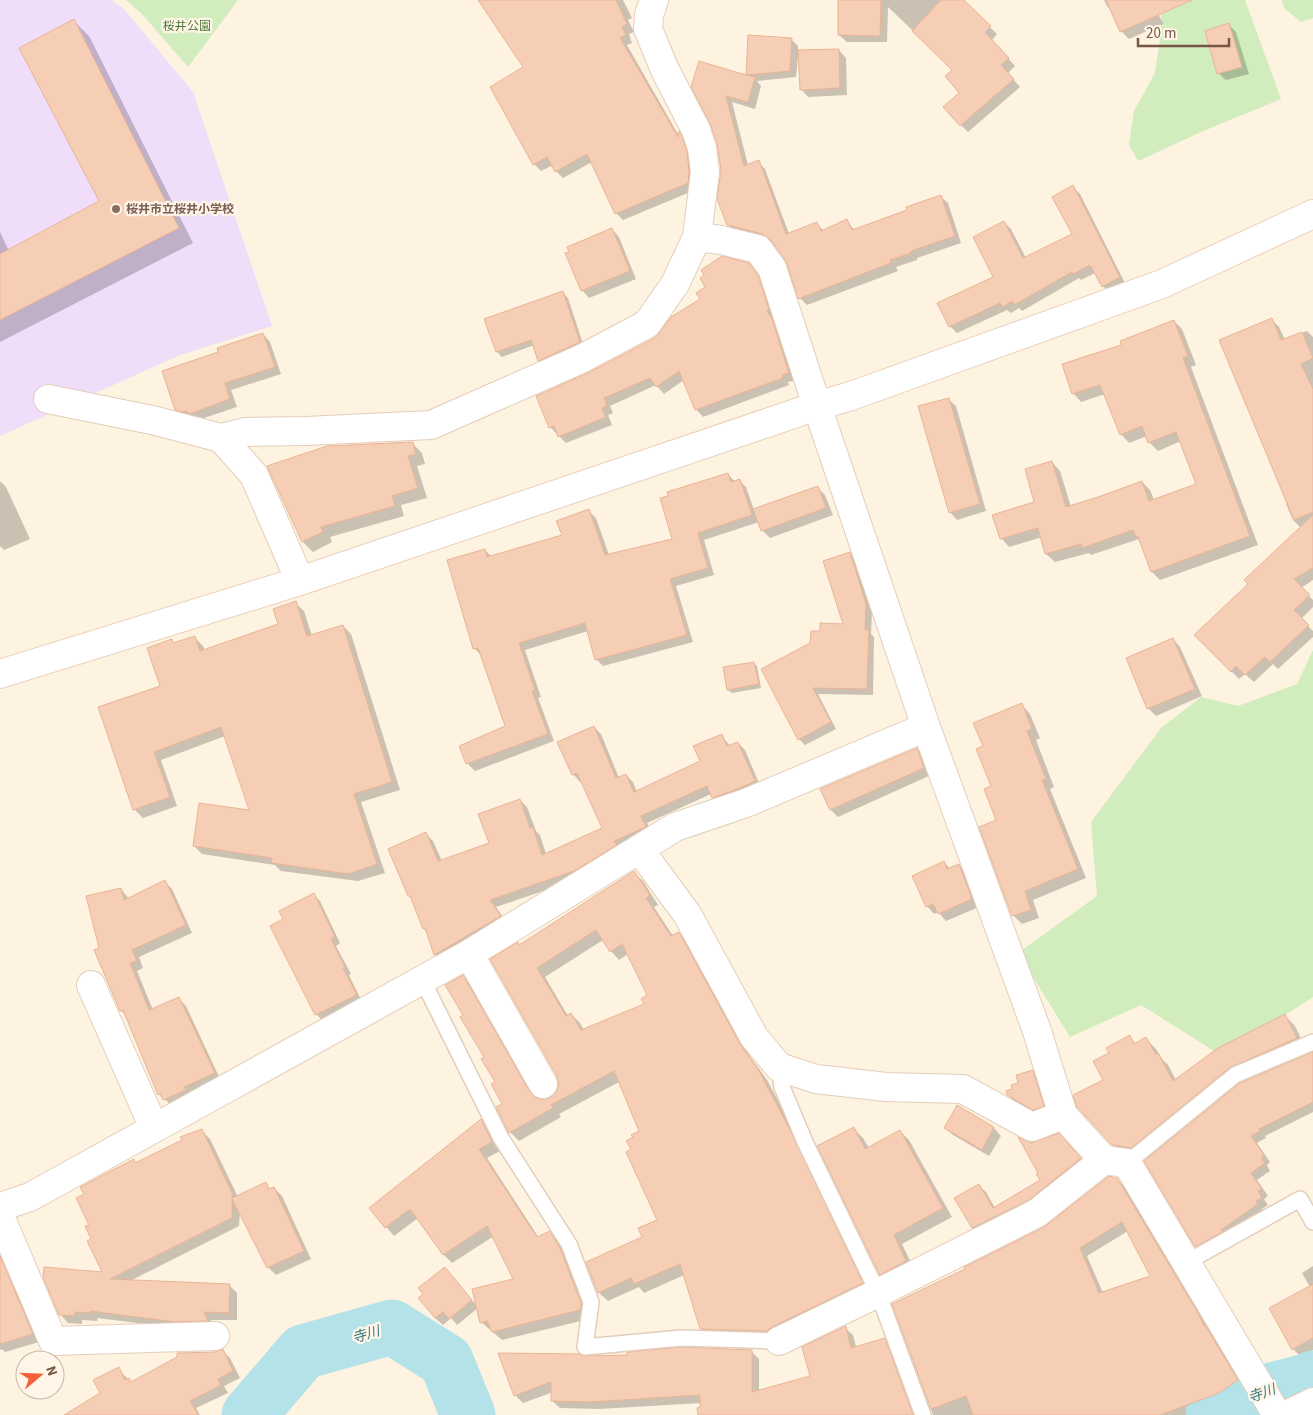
<svg xmlns="http://www.w3.org/2000/svg" width="1313" height="1415" font-family="'Source Sans 3','Noto Sans JP',sans-serif">
<style>
.education{fill:#efddfa}
.green{fill:#d1edbe}
.shadow{fill:#0003;fill-rule:evenodd}
.lines{fill:none;stroke-linecap:round;stroke-linejoin:round}
.river{stroke:#b3e2e9;stroke-width:55}
.building{fill:#f6ceb5;stroke:#eab494;fill-rule:evenodd}
.lane-casing{stroke:#e3cebb;stroke-width:18}
.street-casing{stroke:#e3cebb;stroke-width:30}
.secondary-casing{stroke:#ead0bb;stroke-width:30}
.lane{stroke:#fff;stroke-width:15}
.street{stroke:#fff;stroke-width:28}
.secondary{stroke:#fff;stroke-width:28}
.education-dot{fill:#8d6e63;stroke:#fff6e8;stroke-width:2}
.labels{text-anchor:middle;dominant-baseline:central;stroke-width:4.5;stroke-linejoin:round;paint-order:stroke}
.park-label{font-size:12px;fill:#4c783a;stroke:#fff6e8}
.education-label{font-size:12px;font-weight:bold;fill:#785e54;stroke:#fff6e8;text-anchor:start}
.water-label{font-size:14px;font-style:italic;fill:#3b7a85;stroke:#fff6e8}
</style>
<rect width="100%" height="100%" fill="#fef2e0"/>
<path class="education" d="M 0,0 L 111,0 L 124,9 L 193,92 L 272,326 L 180,355 L 0,436 Z"/>
<path class="green" d="M 126,0 L 238,0 L 188,67 L 141,13 Z
M 1161,0 L 1245,0 L 1281,99 L 1201,132 L 1138,161 L 1129,145 L 1134,111 L 1155,73 L 1161,33 Z
M 1282,0 L 1313,0 L 1313,18 L 1301,22 L 1284,8 Z
M 1313,650 L 1313,997 L 1222,1056 L 1141,1005 L 1070,1037 L 1018,953 L 1097,896 L 1091,822 L 1161,728 L 1201,697 L 1238,706 L 1297,684 Z"/>
<path class="shadow" d="M 480,0 L 623,0 L 632,18 L 628,20 L 634,32 L 629,34 L 632,43 L 627,45 L 679,136 L 680,134 L 686,140 L 696,180 L 695,190 L 623,220 L 616,213 L 592,162 L 563,178 L 556,171 L 553,165 L 541,171 L 534,164 L 525,68 Z
M 840,0 L 962,0 L 997,34 L 992,40 L 1015,66 L 1008,73 L 1020,87 L 968,132 L 961,125 L 961,93 L 954,70 L 888,7 L 887,42 L 847,42 L 839,35 Z
M 1104,0 L 1152,0 L 1163,24 L 1129,39 L 1121,31 L 1113,13 L 1107,6 Z
M 74,21 L 89,36 L 193,243 L 0,342 L 0,232 L 9,251 L 100,201 Z
M 1229,25 L 1236,32 L 1249,74 L 1226,80 L 1218,73 Z
M 749,36 L 791,39 L 798,46 L 798,52 L 839,50 L 846,58 L 847,95 L 808,97 L 801,89 L 799,56 L 798,56 L 796,77 L 757,81 L 761,86 L 755,109 L 732,102 L 748,165 L 758,162 L 765,169 L 789,234 L 817,224 L 824,231 L 847,221 L 855,231 L 940,196 L 948,203 L 961,243 L 917,258 L 917,260 L 896,267 L 898,271 L 807,305 L 800,298 L 788,262 L 775,244 L 770,241 L 736,232 L 728,225 L 718,143 L 711,122 L 693,87 L 747,76 Z
M 1073,187 L 1080,194 L 1126,285 L 1110,293 L 1103,286 L 1095,273 L 1081,280 L 1079,278 L 1022,311 L 1019,308 L 1011,313 L 1007,310 L 957,333 L 950,326 L 995,277 L 1004,222 L 1011,229 L 1026,258 L 1074,234 Z
M 612,229 L 619,237 L 636,279 L 589,298 L 582,290 Z
M 748,264 L 765,284 L 776,317 L 773,318 L 779,327 L 796,380 L 788,382 L 789,385 L 703,417 L 696,409 L 684,380 L 664,394 L 656,385 L 610,406 L 613,413 L 608,415 L 612,425 L 566,443 L 550,427 L 589,374 L 656,339 L 701,299 Z
M 563,293 L 568,298 L 584,347 L 544,365 L 540,360 L 534,345 L 502,357 L 497,352 L 486,320 Z
M 1271,319 L 1279,327 L 1285,340 L 1307,331 L 1313,337 L 1313,580 L 1301,588 L 1313,600 L 1313,607 L 1301,619 L 1313,631 L 1313,637 L 1278,669 L 1273,664 L 1254,682 L 1245,674 L 1239,679 L 1196,635 L 1250,584 L 1301,528 L 1293,520 L 1286,504 L 1288,503 Z
M 1174,321 L 1182,329 L 1196,365 L 1191,367 L 1258,545 L 1160,580 L 1152,572 L 1139,539 L 1091,555 L 1089,553 L 1055,562 L 1046,554 L 1042,537 L 1009,547 L 1001,538 L 1036,503 L 1052,462 L 1060,471 L 1071,507 L 1142,482 L 1150,490 L 1154,500 L 1197,485 L 1181,441 L 1158,451 L 1149,442 L 1147,436 L 1129,443 L 1121,434 L 1105,394 L 1081,402 L 1073,393 L 1123,345 Z
M 263,334 L 270,342 L 281,374 L 231,390 L 237,407 L 198,420 L 184,417 L 176,409 L 219,353 Z
M 948,399 L 956,406 L 986,511 L 957,520 L 950,512 Z
M 412,443 L 422,453 L 425,464 L 417,466 L 427,498 L 401,505 L 404,516 L 330,537 L 332,542 L 313,552 L 303,542 L 269,467 Z
M 728,474 L 735,482 L 739,480 L 746,487 L 754,510 L 818,488 L 825,495 L 833,515 L 770,538 L 762,530 L 759,522 L 704,540 L 714,575 L 676,586 L 693,642 L 603,666 L 596,659 L 588,631 L 525,650 L 541,697 L 538,698 L 554,741 L 475,771 L 468,764 L 461,746 L 507,727 L 481,655 L 474,648 L 485,550 L 492,557 L 563,536 L 589,511 L 596,518 L 609,555 L 674,539 Z
M 0,481 L 6,487 L 30,539 L 4,550 L 0,546 Z
M 850,553 L 856,560 L 872,611 L 871,634 L 874,637 L 873,695 L 818,694 L 836,729 L 805,745 L 799,739 L 812,644 L 821,633 L 845,625 Z
M 295,603 L 304,611 L 312,636 L 343,626 L 351,634 L 400,790 L 361,802 L 385,873 L 358,881 L 281,871 L 275,865 L 202,854 L 194,846 L 251,812 L 225,736 L 161,760 L 177,806 L 143,818 L 134,809 L 171,640 L 175,644 L 195,638 L 203,646 L 205,651 L 279,625 Z
M 1173,639 L 1180,647 L 1202,696 L 1156,716 L 1148,708 Z
M 754,663 L 757,666 L 761,688 L 732,693 L 728,690 L 724,668 Z
M 1022,705 L 1030,714 L 1040,738 L 1036,740 L 1054,787 L 1050,789 L 1086,878 L 1033,900 L 1039,918 L 1022,924 L 1013,915 L 993,787 L 984,747 Z
M 594,727 L 601,734 L 619,778 L 626,775 L 633,782 L 637,792 L 701,762 L 721,735 L 730,746 L 738,743 L 745,750 L 761,788 L 720,805 L 711,794 L 647,823 L 652,834 L 581,878 L 496,907 L 507,923 L 442,962 L 435,955 L 428,933 L 424,929 L 412,898 L 410,896 L 426,834 L 433,841 L 442,861 L 490,844 L 520,800 L 527,807 L 536,831 L 540,835 L 546,854 L 604,828 L 582,780 L 580,782 L 573,774 Z
M 917,749 L 924,757 L 931,775 L 838,817 L 831,810 L 822,789 Z
M 944,862 L 950,869 L 959,865 L 966,872 L 979,907 L 946,921 L 938,912 L 934,914 L 927,906 Z
M 634,873 L 643,881 L 658,905 L 654,907 L 673,936 L 679,933 L 687,942 L 749,1055 L 767,1080 L 797,1136 L 871,1292 L 781,1335 L 710,1338 L 701,1329 L 684,1275 L 644,1293 L 639,1287 L 608,1301 L 599,1293 L 658,1220 L 633,1150 L 640,1131 L 619,1082 L 559,1114 L 561,1117 L 519,1141 L 510,1132 L 497,1082 L 465,1015 L 463,977 L 472,986 L 536,1099 L 542,1101 L 551,1099 L 557,1093 L 560,1085 L 520,946 ZM 603,940 L 611,951 L 619,960 L 628,954 L 649,996 L 646,1005 L 584,1030 L 580,1023 L 571,1014 L 568,1016 L 545,977 Z
M 165,882 L 172,889 L 192,933 L 139,957 L 143,968 L 137,971 L 153,1010 L 178,998 L 186,1006 L 221,1081 L 172,1106 L 159,1094 L 127,1017 L 121,1010 L 100,948 L 121,889 L 129,899 Z
M 314,895 L 320,901 L 340,943 L 336,946 L 351,974 L 349,975 L 362,1002 L 323,1021 L 316,1014 L 272,927 L 285,920 Z
M 1285,1016 L 1295,1026 L 1306,1049 L 1240,1077 L 1141,1158 L 1123,1155 L 1113,1144 L 1105,1081 L 1111,1053 L 1130,1037 L 1136,1044 L 1146,1039 L 1156,1049 L 1162,1059 L 1168,1065 L 1176,1080 Z
M 1313,1054 L 1313,1112 L 1265,1136 L 1266,1138 L 1257,1143 L 1270,1162 L 1267,1165 L 1270,1171 L 1257,1180 L 1268,1196 L 1264,1199 L 1268,1205 L 1262,1209 L 1264,1212 L 1203,1253 L 1196,1246 L 1146,1161 Z
M 1032,1072 L 1040,1079 L 1050,1113 L 1041,1117 L 1016,1103 L 1008,1095 Z
M 957,1107 L 994,1128 L 1001,1136 L 989,1156 L 953,1135 L 945,1128 Z
M 481,1121 L 490,1129 L 500,1151 L 487,1158 L 539,1238 L 549,1233 L 558,1241 L 569,1258 L 589,1319 L 502,1340 L 481,1322 L 478,1308 L 457,1325 L 451,1318 L 443,1325 L 435,1318 L 445,1268 L 477,1306 L 515,1280 L 494,1236 L 452,1263 L 444,1255 L 418,1218 L 394,1236 L 370,1208 Z
M 854,1129 L 863,1138 L 869,1148 L 900,1131 L 909,1140 L 952,1217 L 902,1244 L 915,1271 L 890,1283 L 881,1274 Z
M 202,1131 L 210,1139 L 238,1197 L 265,1184 L 271,1190 L 274,1188 L 282,1196 L 311,1259 L 276,1275 L 268,1267 L 240,1212 L 239,1226 L 130,1281 L 229,1285 L 237,1293 L 237,1320 L 211,1320 L 215,1328 L 185,1329 L 97,1318 L 98,1321 L 82,1320 L 82,1324 L 68,1323 L 60,1314 L 104,1274 L 93,1240 L 90,1226 L 134,1161 L 137,1164 Z
M 1066,1142 L 1088,1166 L 980,1235 L 973,1228 L 978,1185 L 986,1192 L 995,1208 L 1041,1181 L 1031,1144 Z
M 1117,1179 L 1125,1187 L 1245,1389 L 1227,1400 L 1188,1415 L 933,1415 L 893,1304 L 967,1269 L 1045,1228 ZM 1128,1231 L 1152,1276 L 1103,1293 L 1087,1256 Z
M 1313,1266 L 1313,1350 L 1301,1357 L 1293,1349 L 1270,1309 L 1310,1287 L 1302,1273 Z
M 12,1286 L 19,1294 L 39,1342 L 5,1352 L 2,1349 L 0,1350 L 0,1290 Z
M 845,1328 L 853,1335 L 856,1347 L 884,1339 L 892,1347 L 917,1415 L 702,1415 L 702,1403 L 599,1409 L 560,1408 L 552,1401 L 553,1392 L 523,1403 L 515,1395 L 586,1358 L 751,1351 L 759,1359 L 759,1391 L 812,1376 Z
M 222,1351 L 230,1358 L 240,1378 L 224,1386 L 228,1393 L 196,1408 L 200,1415 L 66,1415 L 102,1394 L 118,1369 L 132,1383 Z"/>
<g class="lines">
<path class="river" d="M 249,1415 L 303,1352 L 392,1327 L 446,1361 L 468,1415
M 1213,1415 L 1263,1392 L 1307,1381 L 1313,1378"/>
</g>
<path class="building" d="M 478,0 L 616,0 L 627,24 L 622,27 L 626,35 L 620,38 L 678,137 L 679,131 L 682,136 L 687,151 L 689,172 L 688,183 L 615,214 L 587,154 L 555,172 L 547,157 L 533,165 L 490,87 L 523,67 Z
M 838,0 L 881,0 L 880,36 L 838,35 Z
M 941,0 L 964,0 L 991,26 L 985,32 L 1009,58 L 1001,65 L 1014,79 L 960,126 L 943,107 L 959,93 L 945,76 L 952,70 L 912,31 Z
M 1106,0 L 1192,0 L 1120,32 Z
M 74,19 L 179,228 L 0,320 L 0,254 L 99,201 L 19,48 Z
M 1229,23 L 1242,67 L 1217,74 L 1205,31 Z
M 748,35 L 792,38 L 790,71 L 746,75 L 755,77 L 748,102 L 726,96 L 744,166 L 759,160 L 786,234 L 817,222 L 821,231 L 847,219 L 852,230 L 907,210 L 906,207 L 941,195 L 955,236 L 911,251 L 911,253 L 890,260 L 891,263 L 798,299 L 787,263 L 771,240 L 762,234 L 727,225 L 717,199 L 721,170 L 717,143 L 710,123 L 691,87 L 699,61 L 746,75 Z
M 839,49 L 840,88 L 800,90 L 798,50 Z
M 1073,185 L 1120,277 L 1102,287 L 1090,265 L 1073,274 L 1072,272 L 1014,305 L 1012,301 L 1003,307 L 1000,303 L 949,327 L 937,303 L 993,277 L 973,237 L 1004,221 L 1023,258 L 1072,234 L 1052,197 Z
M 612,228 L 630,271 L 581,291 L 565,253 L 569,252 L 567,247 Z
M 722,256 L 749,263 L 758,275 L 769,310 L 767,311 L 772,319 L 789,373 L 782,375 L 783,378 L 695,410 L 679,371 L 656,387 L 650,378 L 604,398 L 607,406 L 602,408 L 606,417 L 558,437 L 554,426 L 549,428 L 536,396 L 588,373 L 655,338 L 671,317 L 700,299 L 696,293 L 705,287 L 700,278 L 704,275 L 701,270 Z
M 563,291 L 580,342 L 538,361 L 531,340 L 496,352 L 484,319 Z
M 1272,318 L 1281,340 L 1302,332 L 1313,358 L 1301,364 L 1313,389 L 1313,512 L 1294,520 L 1219,340 Z
M 1174,320 L 1188,356 L 1183,358 L 1250,536 L 1151,572 L 1138,537 L 1136,537 L 1133,530 L 1082,548 L 1081,544 L 1045,554 L 1038,528 L 1000,539 L 992,515 L 1034,502 L 1025,469 L 1052,461 L 1066,507 L 1098,497 L 1142,481 L 1149,501 L 1196,484 L 1176,432 L 1148,443 L 1142,426 L 1120,435 L 1100,385 L 1072,394 L 1062,364 L 1121,345 L 1120,341 Z
M 263,333 L 275,367 L 225,383 L 230,399 L 189,414 L 187,411 L 183,412 L 175,410 L 162,371 L 218,352 L 217,348 Z
M 949,398 L 980,504 L 949,513 L 918,406 Z
M 413,442 L 416,454 L 408,456 L 418,488 L 392,496 L 395,506 L 321,527 L 323,532 L 302,542 L 267,466 L 327,446 Z
M 728,473 L 731,482 L 740,479 L 752,515 L 698,533 L 708,568 L 670,579 L 687,635 L 595,660 L 585,623 L 519,643 L 535,690 L 532,691 L 548,734 L 466,764 L 459,746 L 505,726 L 478,648 L 473,649 L 447,560 L 485,549 L 487,557 L 562,535 L 556,521 L 589,509 L 605,555 L 672,539 L 660,498 L 668,496 L 667,492 Z
M 818,486 L 826,508 L 761,531 L 753,509 Z
M 1313,515 L 1313,568 L 1294,579 L 1310,595 L 1294,610 L 1309,625 L 1270,662 L 1265,657 L 1245,675 L 1236,666 L 1231,672 L 1194,635 L 1248,584 L 1244,580 Z
M 850,552 L 866,604 L 865,630 L 869,630 L 867,689 L 813,688 L 831,722 L 798,740 L 761,669 L 810,643 L 811,631 L 820,631 L 820,623 L 843,624 L 823,561 Z
M 296,601 L 307,636 L 343,625 L 392,782 L 354,794 L 377,864 L 349,874 L 271,863 L 272,858 L 193,846 L 199,803 L 249,810 L 221,727 L 154,752 L 170,797 L 133,810 L 98,707 L 160,686 L 147,648 L 172,639 L 173,643 L 195,636 L 200,651 L 278,624 L 273,609 Z
M 1173,638 L 1195,689 L 1147,709 L 1126,658 Z
M 754,662 L 759,684 L 727,690 L 723,667 Z
M 1022,703 L 1032,729 L 1027,731 L 1046,779 L 1042,780 L 1078,869 L 1025,891 L 1031,910 L 1012,916 L 979,827 L 996,820 L 984,789 L 991,786 L 976,749 L 983,746 L 973,723 Z
M 594,726 L 616,778 L 626,774 L 634,792 L 700,761 L 693,746 L 722,734 L 727,746 L 738,742 L 755,781 L 740,788 L 712,798 L 707,786 L 641,816 L 646,827 L 614,841 L 617,845 L 574,871 L 490,900 L 501,916 L 434,955 L 425,928 L 423,929 L 410,896 L 408,896 L 388,849 L 426,832 L 438,861 L 489,843 L 478,814 L 520,799 L 530,828 L 533,827 L 542,855 L 602,828 L 577,773 L 572,775 L 557,742 Z
M 917,748 L 924,768 L 830,810 L 820,789 Z
M 944,861 L 947,869 L 959,864 L 972,899 L 938,914 L 933,904 L 926,907 L 912,876 Z
M 634,871 L 650,895 L 646,898 L 671,936 L 679,932 L 740,1044 L 758,1069 L 788,1126 L 863,1283 L 772,1327 L 767,1331 L 700,1329 L 680,1264 L 634,1284 L 631,1278 L 598,1293 L 586,1262 L 642,1237 L 638,1228 L 657,1220 L 626,1152 L 631,1149 L 626,1141 L 633,1137 L 631,1135 L 639,1131 L 614,1071 L 551,1105 L 553,1108 L 509,1133 L 496,1107 L 502,1104 L 491,1084 L 495,1082 L 481,1059 L 484,1057 L 460,1017 L 463,1015 L 445,985 L 463,975 L 530,1092 L 535,1097 L 542,1100 L 551,1097 L 556,1092 L 559,1085 L 557,1076 L 490,959 L 518,942 L 519,945 ZM 596,930 L 610,952 L 622,944 L 647,995 L 641,999 L 644,1004 L 581,1030 L 571,1013 L 566,1016 L 537,968 Z
M 165,880 L 186,925 L 132,950 L 137,961 L 130,963 L 149,1010 L 179,997 L 215,1073 L 184,1087 L 186,1090 L 163,1100 L 160,1094 L 158,1095 L 123,1010 L 120,1011 L 94,950 L 99,948 L 86,896 L 121,888 L 124,900 Z
M 314,893 L 335,937 L 331,939 L 345,967 L 343,968 L 357,995 L 315,1015 L 270,926 L 283,919 L 279,911 Z
M 1285,1014 L 1297,1038 L 1229,1068 L 1131,1148 L 1112,1145 L 1077,1107 L 1073,1095 L 1103,1080 L 1093,1061 L 1109,1053 L 1106,1048 L 1130,1035 L 1134,1044 L 1146,1037 L 1156,1055 L 1158,1053 L 1173,1081 L 1218,1048 Z
M 1313,1052 L 1313,1102 L 1259,1129 L 1260,1131 L 1251,1136 L 1264,1155 L 1261,1158 L 1265,1163 L 1251,1173 L 1262,1189 L 1258,1191 L 1262,1198 L 1256,1201 L 1258,1204 L 1221,1230 L 1222,1232 L 1195,1247 L 1144,1161 L 1240,1083 Z
M 1033,1070 L 1044,1106 L 1033,1110 L 1007,1095 L 1006,1091 L 1012,1089 L 1011,1085 L 1018,1083 L 1016,1075 Z
M 957,1105 L 994,1127 L 982,1150 L 944,1128 Z
M 481,1119 L 492,1142 L 479,1149 L 537,1237 L 550,1231 L 560,1248 L 581,1303 L 580,1310 L 492,1332 L 487,1321 L 480,1323 L 472,1289 L 513,1279 L 487,1226 L 443,1255 L 410,1209 L 385,1228 L 369,1208 Z
M 854,1127 L 865,1149 L 900,1130 L 943,1208 L 894,1235 L 906,1261 L 880,1275 L 817,1146 Z
M 202,1129 L 232,1193 L 232,1198 L 266,1182 L 269,1189 L 274,1187 L 304,1251 L 267,1268 L 232,1199 L 232,1218 L 110,1279 L 230,1284 L 229,1313 L 204,1312 L 208,1321 L 176,1322 L 90,1311 L 91,1313 L 75,1312 L 74,1316 L 59,1315 L 43,1277 L 44,1267 L 102,1272 L 87,1241 L 91,1239 L 85,1226 L 89,1225 L 76,1198 L 84,1194 L 80,1187 L 134,1159 L 135,1163 L 182,1140 L 180,1137 Z
M 1059,1133 L 1081,1158 L 1029,1200 L 972,1228 L 954,1198 L 979,1184 L 993,1208 L 1040,1180 L 1036,1174 L 1038,1173 L 1018,1137 L 1031,1143 Z
M 1109,1176 L 1117,1178 L 1198,1313 L 1204,1326 L 1205,1325 L 1238,1380 L 1219,1393 L 1160,1415 L 973,1415 L 966,1396 L 931,1409 L 892,1304 L 965,1269 L 964,1267 L 1044,1227 ZM 1122,1222 L 1150,1276 L 1099,1293 L 1080,1248 Z
M 0,1256 L 33,1334 L 0,1344 Z
M 445,1267 L 472,1300 L 449,1319 L 443,1312 L 435,1318 L 418,1298 L 423,1294 L 418,1288 Z
M 1313,1284 L 1313,1338 L 1292,1350 L 1269,1308 Z
M 846,1326 L 851,1348 L 885,1338 L 913,1415 L 698,1415 L 697,1408 L 700,1407 L 700,1395 L 591,1402 L 551,1401 L 551,1382 L 514,1396 L 498,1353 L 579,1354 L 586,1356 L 627,1355 L 627,1352 L 681,1347 L 752,1350 L 752,1392 L 810,1376 L 802,1347 Z
M 223,1349 L 233,1371 L 218,1379 L 221,1385 L 190,1401 L 198,1415 L 64,1415 L 100,1393 L 93,1380 L 119,1367 L 125,1380 L 129,1378 L 131,1382 L 177,1357 L 177,1353 L 215,1352 Z"/>
<g class="lines">
<defs>
<path id="lane" d="M 422,979 L 501,1138 L 569,1244 L 591,1302 L 585,1347 L 681,1338 L 779,1341
M 779,1067 L 782,1087 L 805,1142 L 878,1293 L 923,1415
M 1127,1163 L 1235,1075 L 1313,1042
M 1187,1262 L 1300,1199 L 1313,1222"/>
<path id="street" d="M 654,0 L 649,15 L 648,29 L 665,70 L 696,130 L 702,148 L 705,172 L 697,237 L 721,240 L 758,249 L 772,268 L 817,406 L 926,727 L 1037,1031 L 1063,1115 L 1104,1160 L 1127,1163 L 1277,1415
M 48,399 L 152,420 L 221,438 L 254,475 L 300,581
M 221,438 L 245,432 L 306,431 L 431,425 L 581,359 L 647,324 L 675,284 L 697,237
M 639,849 L 687,914 L 754,1037 L 779,1067 L 816,1079 L 886,1087 L 963,1089 L 1032,1127 L 1063,1115
M 469,954 L 543,1084
M 91,985 L 154,1128
M 0,1207 L 30,1197 L 469,954 L 675,827 L 746,803 L 926,727
M 0,1216 L 53,1341 L 215,1336
M 779,1341 L 878,1293 L 1037,1213 L 1104,1160
M 1286,1415 L 1313,1402"/>
<path id="secondary" d="M 0,674 L 300,581 L 817,406 L 851,396 L 1162,284 L 1313,214"/>
</defs>
<use href="#lane" class="lane-casing"/>
<use href="#street" class="street-casing"/>
<use href="#secondary" class="secondary-casing"/>
<use href="#lane" class="lane"/>
<use href="#street" class="street"/>
<use href="#secondary" class="secondary"/>
</g>
<circle class="education-dot" cx="116" cy="209" r="5"/>
<g class="labels">
<g class="park-label">
<text x="187" y="26">桜井公園</text>
</g>
<g class="education-label">
<text x="126" y="209">桜井市立桜井小学校</text>
</g>
<g class="water-label">
<text transform="translate(366 1335) rotate(-16)">寺川</text>
<text transform="translate(1262 1394) rotate(-20)">寺川</text>
</g>
</g>
<g transform="translate(40 1375) rotate(71)"><circle r="24" fill="#fff6e8" stroke="#c9b6a7"/>
<path d="M0-4L9 19L0 12L-9 19Z" fill="#f3613a"/>
<text y="-8" font-size="14" font-weight="bold" text-anchor="middle" fill="#775645">N</text>
</g>
<path d="M1138 38v8h91v-8" fill="none" stroke="#775645" stroke-width="2.5"/>
<text x="1146" y="38" font-size="15" fill="#775645" stroke="#fff6e8" stroke-width="4" paint-order="stroke">20 m</text>
</svg>
